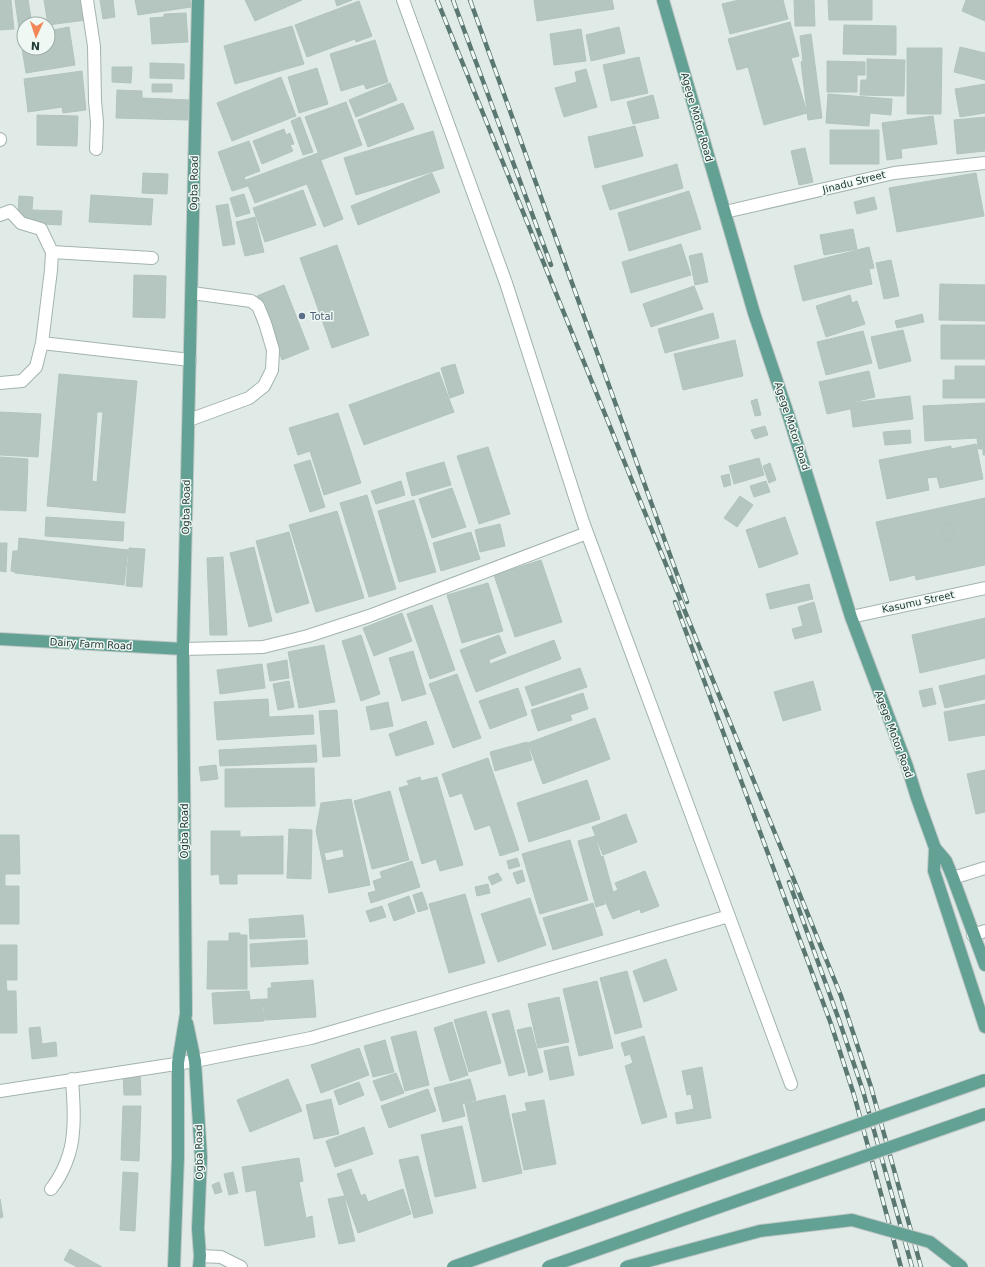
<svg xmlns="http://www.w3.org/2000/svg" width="985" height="1267" font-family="'DejaVu Sans',sans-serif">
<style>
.building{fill:#b5c6c0;stroke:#b2c4be;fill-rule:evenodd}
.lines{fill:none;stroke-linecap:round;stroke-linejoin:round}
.minor-casing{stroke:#a3b3ae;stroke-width:14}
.major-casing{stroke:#c1c8c7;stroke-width:14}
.minor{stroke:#fff;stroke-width:12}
.major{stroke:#64a195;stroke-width:12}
.rail-casing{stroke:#5b7771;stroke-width:4.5}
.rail{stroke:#f0f8f4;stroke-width:3;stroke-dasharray:9;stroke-linecap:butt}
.major-bridge-casing{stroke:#c1c8c7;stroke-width:14;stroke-linecap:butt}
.major-bridge{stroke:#64a195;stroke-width:12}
.service-dot{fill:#5c6f8a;stroke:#f0f8f4;stroke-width:1.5}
.labels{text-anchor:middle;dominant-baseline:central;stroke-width:3;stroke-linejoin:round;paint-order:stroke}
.street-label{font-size:10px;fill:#213b36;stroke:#f0f8f4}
.service-label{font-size:10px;fill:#4e5e75;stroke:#f0f8f4;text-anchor:start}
</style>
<rect width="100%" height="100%" fill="#e0ebe7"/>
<path class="building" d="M 0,0 L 11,0 L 14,29 L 0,30 Z
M 15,0 L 28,0 L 32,24 L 24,24 L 24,29 L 19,29 Z
M 44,0 L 83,0 L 86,20 L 48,25 Z
M 100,0 L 113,0 L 115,17 L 103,19 Z
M 135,0 L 190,0 L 191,7 L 138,15 Z
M 245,0 L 302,0 L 255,21 Z
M 335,0 L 352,0 L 337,6 Z
M 534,0 L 612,0 L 614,9 L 537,21 Z
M 739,0 L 783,0 L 788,19 L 730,34 L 722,4 Z
M 794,0 L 814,0 L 815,26 L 795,26 Z
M 828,0 L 872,0 L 872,20 L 829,20 Z
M 966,0 L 985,0 L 985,21 L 962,11 Z
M 359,1 L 372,36 L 356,42 L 355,39 L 307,57 L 295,25 Z
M 186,13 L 188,42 L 152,44 L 150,18 L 164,17 L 164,14 Z
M 790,22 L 799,56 L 791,58 L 807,113 L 764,125 L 748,67 L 737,70 L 728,39 Z
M 844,25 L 896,26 L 896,55 L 843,54 Z
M 292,26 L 304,64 L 235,84 L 224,46 Z
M 69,27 L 75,65 L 26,73 L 20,36 L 24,35 L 24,48 L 48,48 L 48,31 Z
M 619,27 L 625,53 L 591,61 L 586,35 Z
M 581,29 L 586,61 L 554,65 L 550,34 Z
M 811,34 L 822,118 L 808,120 L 801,62 L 803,61 L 800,36 Z
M 375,40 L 388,82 L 366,89 L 364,84 L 341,91 L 330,54 Z
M 960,47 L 985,53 L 985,80 L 954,72 Z
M 907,48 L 942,48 L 941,114 L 907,114 Z
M 639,57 L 648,93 L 611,101 L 603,65 Z
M 867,59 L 905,60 L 904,96 L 860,95 L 861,80 L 867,80 Z
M 827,61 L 865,62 L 865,75 L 857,75 L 857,92 L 827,92 Z
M 150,63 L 184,64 L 184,79 L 150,78 Z
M 112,67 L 132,67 L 131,83 L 112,82 Z
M 317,68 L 328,104 L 299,113 L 288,77 Z
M 586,69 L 597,107 L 564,117 L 555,88 L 577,82 L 575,72 Z
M 82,71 L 86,110 L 63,113 L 62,107 L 28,112 L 24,79 Z
M 281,77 L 296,116 L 232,141 L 217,103 Z
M 390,83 L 397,100 L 356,117 L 349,100 Z
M 152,84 L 172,84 L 172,92 L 152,92 Z
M 985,84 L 985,113 L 960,117 L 955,89 Z
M 117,90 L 142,91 L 142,98 L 189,100 L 188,120 L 116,118 Z
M 828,94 L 892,99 L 891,115 L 870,113 L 869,126 L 826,123 Z
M 653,95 L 659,118 L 633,124 L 627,102 Z
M 346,102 L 362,145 L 321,160 L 305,117 Z
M 403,103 L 414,129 L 368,147 L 358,120 Z
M 37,115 L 78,116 L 77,146 L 37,145 Z
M 933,116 L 937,144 L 901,149 L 902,158 L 887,160 L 882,123 Z
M 300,117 L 313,152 L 303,155 L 291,121 Z
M 985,117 L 985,151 L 957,154 L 954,120 Z
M 635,126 L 643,156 L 595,168 L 588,137 Z
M 284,129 L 286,135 L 290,133 L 294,144 L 290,145 L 293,151 L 262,164 L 253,141 Z
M 830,130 L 879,130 L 879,164 L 830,164 Z
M 433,131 L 444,168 L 356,195 L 344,158 Z
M 249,141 L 260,171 L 244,177 L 248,186 L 232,191 L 218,152 Z
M 805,148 L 813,182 L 799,185 L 791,151 Z
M 318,153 L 343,219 L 324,227 L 307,184 L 255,203 L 246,180 Z
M 677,164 L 683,188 L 610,210 L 602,186 Z
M 143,173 L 168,174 L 167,194 L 142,193 Z
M 432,173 L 440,192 L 358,225 L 351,206 Z
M 976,173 L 984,216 L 897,232 L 889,188 Z
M 303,190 L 316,225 L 265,242 L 253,208 Z
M 689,191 L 701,229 L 629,251 L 618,213 Z
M 244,194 L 250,213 L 236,217 L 230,198 Z
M 91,195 L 153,199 L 151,225 L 89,222 Z
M 19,196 L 33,197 L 32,210 L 62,211 L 61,225 L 25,223 L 25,216 L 18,216 Z
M 874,197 L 877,209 L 857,214 L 854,202 Z
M 228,204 L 235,244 L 223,246 L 216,206 Z
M 255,217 L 264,252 L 245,256 L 236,222 Z
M 853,229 L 857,249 L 824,255 L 820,235 Z
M 681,244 L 691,275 L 631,293 L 622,262 Z
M 337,245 L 369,335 L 332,348 L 300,258 Z
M 869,247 L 874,268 L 869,269 L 872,284 L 803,301 L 794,266 Z
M 702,253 L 708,282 L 695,285 L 689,256 Z
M 891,260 L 899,296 L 884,299 L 876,263 Z
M 134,275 L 166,276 L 165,318 L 133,317 Z
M 940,284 L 985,285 L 985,321 L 939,320 Z
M 284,285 L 309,349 L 282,360 L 257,296 Z
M 694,286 L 703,309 L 651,327 L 643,304 Z
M 850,295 L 852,303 L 857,301 L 865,324 L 826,337 L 816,306 Z
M 713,313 L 719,338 L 665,353 L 658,329 Z
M 922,314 L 924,322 L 897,328 L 895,321 Z
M 941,325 L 985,325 L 985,359 L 941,359 Z
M 903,330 L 911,361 L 879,369 L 871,337 Z
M 863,331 L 872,363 L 826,375 L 817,342 Z
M 735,340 L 743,376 L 683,390 L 674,354 Z
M 455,364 L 464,393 L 450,398 L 441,368 Z
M 955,366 L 985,366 L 985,398 L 943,398 L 943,380 L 955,380 Z
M 869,371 L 875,397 L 849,403 L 850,409 L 827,414 L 819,382 Z
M 439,372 L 454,412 L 364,445 L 349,405 Z
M 59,374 L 137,381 L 125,513 L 47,506 ZM 97,412 L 103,412 L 97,482 L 92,481 Z
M 910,396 L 913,419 L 853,427 L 850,403 Z
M 757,399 L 761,415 L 755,416 L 751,401 Z
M 985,403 L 985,455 L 983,455 L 983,449 L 978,449 L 977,438 L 925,441 L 923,406 Z
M 0,412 L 41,414 L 38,457 L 0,455 Z
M 338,413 L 361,483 L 324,495 L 310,451 L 298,455 L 289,428 Z
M 765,426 L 768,435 L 755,439 L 751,430 Z
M 910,430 L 911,443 L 885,445 L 883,432 Z
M 976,444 L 983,479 L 940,488 L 937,477 L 927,478 L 929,490 L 887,499 L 879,460 L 951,446 L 951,449 Z
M 488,447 L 510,514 L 479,524 L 457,456 Z
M 0,457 L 28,459 L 26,511 L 0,510 Z
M 759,458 L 764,475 L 734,484 L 729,466 Z
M 310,460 L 325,507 L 310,512 L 294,465 Z
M 444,462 L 451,485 L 412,496 L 406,473 Z
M 770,463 L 776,480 L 769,483 L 763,466 Z
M 729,474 L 731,485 L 724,487 L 721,476 Z
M 401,481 L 405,495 L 376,504 L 371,491 Z
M 766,481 L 770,492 L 754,497 L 750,486 Z
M 452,488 L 466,527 L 432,538 L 419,499 Z
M 367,495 L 396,589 L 369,597 L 340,503 Z
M 740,496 L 753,505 L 737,527 L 724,518 Z
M 985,498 L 985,565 L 916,580 L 915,575 L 890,581 L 876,522 ZM 952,524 L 955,539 L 945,541 L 941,526 Z
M 414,500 L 436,572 L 399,582 L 378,511 Z
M 337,511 L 364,598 L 316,612 L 289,525 Z
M 46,517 L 124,522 L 123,541 L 45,536 Z
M 785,517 L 798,554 L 759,568 L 746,530 Z
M 500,524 L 505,546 L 480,552 L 475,530 Z
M 952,524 L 955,539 L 945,541 L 941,526 Z
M 289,532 L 309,603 L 276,613 L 256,541 Z
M 471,532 L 480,559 L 441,571 L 433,543 Z
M 19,538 L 128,550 L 124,585 L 15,573 L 15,572 L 11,571 L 13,551 L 18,551 Z
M 0,543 L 7,543 L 6,572 L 0,571 Z
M 254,547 L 272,621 L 249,627 L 230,553 Z
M 129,548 L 145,549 L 142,587 L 126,586 Z
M 223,557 L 227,635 L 210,635 L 207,558 Z
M 541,560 L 562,622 L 515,637 L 494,575 Z
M 488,583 L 503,631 L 462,643 L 447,595 Z
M 809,584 L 813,599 L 770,609 L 766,594 Z
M 814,602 L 822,632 L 795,639 L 792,629 L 803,626 L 798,607 Z
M 432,605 L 455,670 L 430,679 L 407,614 Z
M 402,613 L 412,641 L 374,656 L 363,628 Z
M 985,618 L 985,658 L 920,673 L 912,635 Z
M 361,635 L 380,694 L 361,701 L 342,641 Z
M 499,635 L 506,653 L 489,660 L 490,664 L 554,640 L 561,659 L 476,692 L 460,650 Z
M 324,645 L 335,702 L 299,708 L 288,652 Z
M 413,651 L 426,694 L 402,701 L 389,658 Z
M 287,660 L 289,678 L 270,681 L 267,664 Z
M 262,664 L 265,688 L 220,694 L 217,670 Z
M 580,668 L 587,687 L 532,706 L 525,687 Z
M 457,674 L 481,738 L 453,748 L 429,684 Z
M 985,675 L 985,699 L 945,708 L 939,686 Z
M 289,681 L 294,707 L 278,710 L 273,684 Z
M 813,681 L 821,710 L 783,721 L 774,692 Z
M 518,688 L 527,715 L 490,729 L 479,701 Z
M 932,688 L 936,704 L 923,707 L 919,691 Z
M 583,693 L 588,709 L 570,715 L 572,720 L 538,731 L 531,710 Z
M 268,699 L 269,717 L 313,715 L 314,734 L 217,740 L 214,702 Z
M 388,702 L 393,726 L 371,730 L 366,707 Z
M 985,704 L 985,735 L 949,741 L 944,712 Z
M 337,710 L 340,756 L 323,757 L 319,711 Z
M 595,718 L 610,759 L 543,784 L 528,743 Z
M 426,721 L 434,744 L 396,756 L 389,734 Z
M 527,742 L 532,760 L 495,771 L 490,752 Z
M 316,745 L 317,762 L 220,766 L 219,750 Z
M 488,758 L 519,850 L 500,856 L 490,825 L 475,830 L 462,793 L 450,797 L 442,774 Z
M 216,765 L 218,779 L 201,781 L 199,767 Z
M 314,768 L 315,806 L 225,807 L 225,769 Z
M 985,770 L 985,812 L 976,814 L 967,774 Z
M 420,777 L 421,781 L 437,777 L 463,865 L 440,871 L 436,859 L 422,864 L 399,788 L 409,785 L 407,781 Z
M 587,780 L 600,819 L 529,842 L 517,803 Z
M 390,791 L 409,860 L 372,869 L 354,801 Z
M 351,799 L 370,885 L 329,893 L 316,831 L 321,803 ZM 343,849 L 344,857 L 326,861 L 324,853 Z
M 626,814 L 637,842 L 603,855 L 592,827 Z
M 289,829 L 312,830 L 311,879 L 287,878 Z
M 211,831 L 240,831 L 240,837 L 283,836 L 283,874 L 237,874 L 237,884 L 220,884 L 219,874 L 211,875 Z
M 0,835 L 19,835 L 20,874 L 5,874 L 5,886 L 19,886 L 19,924 L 0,924 Z
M 595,836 L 601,857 L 603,856 L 613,892 L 602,895 L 605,904 L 596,907 L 578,841 Z
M 570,840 L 588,900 L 540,914 L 522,854 Z
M 517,858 L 520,866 L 509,869 L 507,861 Z
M 412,861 L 420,887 L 371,903 L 368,893 L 376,891 L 373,881 L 382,878 L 380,872 Z
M 522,870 L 525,881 L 517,884 L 513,873 Z
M 645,871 L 659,906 L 641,913 L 640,909 L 613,919 L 603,896 L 618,890 L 615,883 Z
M 498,873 L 502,880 L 492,885 L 488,877 Z
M 488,884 L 490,893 L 477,896 L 475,887 Z
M 422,892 L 428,909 L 418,912 L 413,895 Z
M 465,894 L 485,963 L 449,973 L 429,904 Z
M 409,896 L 415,913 L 394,921 L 388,904 Z
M 530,898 L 546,945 L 498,962 L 481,914 Z
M 593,903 L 603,935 L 553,950 L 543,918 Z
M 382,906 L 386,917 L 370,922 L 366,911 Z
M 303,915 L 305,937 L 250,939 L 249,919 Z
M 229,933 L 240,933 L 240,935 L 247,935 L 247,989 L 207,989 L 208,941 L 229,941 Z
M 307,940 L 308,964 L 251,967 L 250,944 Z
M 0,945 L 17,945 L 17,980 L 6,980 L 7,991 L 16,991 L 17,1033 L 0,1033 Z
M 666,959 L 677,990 L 644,1002 L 633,971 Z
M 627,971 L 642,1027 L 615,1034 L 600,978 Z
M 313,980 L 316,1017 L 265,1020 L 263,999 L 268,999 L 268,988 L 272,988 L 271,983 Z
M 597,981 L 613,1048 L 579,1056 L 563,989 Z
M 249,991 L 250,1000 L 262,999 L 264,1021 L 214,1024 L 212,993 Z
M 559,997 L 569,1042 L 538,1048 L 528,1004 Z
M 509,1010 L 525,1072 L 509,1076 L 492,1014 Z
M 486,1011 L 501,1063 L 469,1072 L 454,1020 Z
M 452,1022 L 468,1075 L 450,1081 L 434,1028 Z
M 40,1027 L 42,1044 L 56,1042 L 57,1056 L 32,1059 L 29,1028 Z
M 531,1027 L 543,1072 L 529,1076 L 517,1030 Z
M 416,1031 L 429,1085 L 405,1091 L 391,1037 Z
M 644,1036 L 667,1117 L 642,1124 L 625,1066 L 633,1063 L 630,1054 L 625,1056 L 621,1043 Z
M 385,1040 L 394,1072 L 373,1077 L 364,1046 Z
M 568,1046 L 574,1075 L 550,1080 L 544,1051 Z
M 359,1048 L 369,1075 L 321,1093 L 311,1065 Z
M 702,1067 L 711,1118 L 677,1124 L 675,1113 L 694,1109 L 691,1094 L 687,1095 L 682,1071 Z
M 140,1071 L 141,1095 L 124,1095 L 123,1072 Z
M 396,1073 L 404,1093 L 381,1101 L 373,1081 Z
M 288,1079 L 302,1111 L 250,1132 L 237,1100 Z
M 470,1079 L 476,1100 L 462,1104 L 465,1116 L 443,1122 L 434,1088 Z
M 359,1082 L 364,1095 L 339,1105 L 334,1091 Z
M 428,1089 L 436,1111 L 389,1128 L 381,1106 Z
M 505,1095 L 522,1173 L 483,1182 L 465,1104 Z
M 331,1099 L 339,1134 L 314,1139 L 306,1105 Z
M 544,1100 L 556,1164 L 524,1170 L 512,1114 L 527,1111 L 525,1103 Z
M 123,1106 L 141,1106 L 139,1161 L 121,1160 Z
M 462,1126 L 476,1188 L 435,1197 L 421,1135 Z
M 364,1127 L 373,1154 L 335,1167 L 326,1141 Z
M 418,1156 L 433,1213 L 414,1218 L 399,1160 Z
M 299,1158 L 303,1181 L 299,1182 L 306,1218 L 312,1216 L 315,1237 L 265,1246 L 256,1190 L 246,1192 L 242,1167 Z
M 351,1169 L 361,1196 L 365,1194 L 368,1202 L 403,1189 L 411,1214 L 358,1233 L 337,1174 Z
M 123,1172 L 138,1173 L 135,1231 L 120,1230 Z
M 233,1172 L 238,1193 L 229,1195 L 224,1174 Z
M 219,1182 L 222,1192 L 215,1194 L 212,1185 Z
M 344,1196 L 355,1241 L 339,1244 L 328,1199 Z
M 0,1199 L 3,1217 L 0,1218 Z
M 70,1249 L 102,1267 L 77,1267 L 64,1260 Z"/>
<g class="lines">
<defs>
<path id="minor" d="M 87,0 L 94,46 L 95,101 L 97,122 L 96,149
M 403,0 L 506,283 L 583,522 L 791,1084
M 0,139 L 0,140
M 725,212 L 894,173 L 985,163
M 0,215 L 10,211 L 21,223 L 41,229 L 52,252 L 51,270 L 42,343 L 36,367 L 22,381 L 0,383
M 52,252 L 152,258
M 42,343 L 190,360
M 189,420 L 249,398 L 264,386 L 272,370 L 273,350 L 265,323 L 258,306 L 251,301 L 192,293
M 851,617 L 985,588
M 183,649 L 263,647 L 308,636 L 369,616 L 587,533
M 953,878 L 985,868
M 973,935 L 985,931
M 0,1091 L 195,1061 L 311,1038 L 729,916
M 51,1189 C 63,1174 72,1152 73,1132 C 75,1115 73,1097 72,1079
M 200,1256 L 221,1257 L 241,1267"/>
<path id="major" d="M 663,0 L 754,313 L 788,414 L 851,617 L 907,766 L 917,798 L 935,848 L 946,861 L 953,878 L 985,965
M 0,639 L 183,649
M 935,848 L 934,871 L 985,1027
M 187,1023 L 195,1061 L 201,1157 L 198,1229 L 200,1256 L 199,1267
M 174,1267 L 178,1157 L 178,1063 L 186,1014 L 183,649 L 198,0"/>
</defs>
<use href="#minor" class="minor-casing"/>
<use href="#major" class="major-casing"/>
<use href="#minor" class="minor"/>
<use href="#major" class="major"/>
<defs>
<path id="rail" d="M 437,0 L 841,996 L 871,1087 L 921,1267
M 453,0 L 551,265
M 470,0 L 687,602
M 675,602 L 831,1024 L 854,1095 L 901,1267
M 789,882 L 839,1020 L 863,1091 L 912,1267"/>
</defs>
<use href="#rail" class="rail-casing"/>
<use href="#rail" class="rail"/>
<defs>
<path id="major-bridge" d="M 453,1267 L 985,1080
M 548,1267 L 985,1114
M 626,1267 L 760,1231 L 852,1220 L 930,1242 L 962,1267"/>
</defs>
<use href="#major-bridge" class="major-bridge-casing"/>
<use href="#major-bridge" class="major-bridge"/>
</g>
<circle class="service-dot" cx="302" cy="316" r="4"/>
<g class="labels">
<g class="street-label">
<text transform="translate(697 117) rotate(74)">Agege Motor Road</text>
<text transform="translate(854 182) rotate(-14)">Jinadu Street</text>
<text transform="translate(194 183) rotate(-89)">Ogba Road</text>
<text transform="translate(792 426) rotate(72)">Agege Motor Road</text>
<text transform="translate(186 507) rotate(-89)">Ogba Road</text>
<text transform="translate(918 602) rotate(-12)">Kasumu Street</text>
<text transform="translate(91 644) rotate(3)">Dairy Farm Road</text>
<text transform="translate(894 734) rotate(70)">Agege Motor Road</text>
<text transform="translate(184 831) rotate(-90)">Ogba Road</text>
<text transform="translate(199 1152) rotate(-91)">Ogba Road</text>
</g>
<g class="service-label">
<text x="310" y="316">Total</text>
</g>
</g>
<g transform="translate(36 36) rotate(183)"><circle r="19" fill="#f0f8f4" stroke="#9daca8"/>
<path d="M0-3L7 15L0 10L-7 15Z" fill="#f28757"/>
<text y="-6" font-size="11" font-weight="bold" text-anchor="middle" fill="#213b36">N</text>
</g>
</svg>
